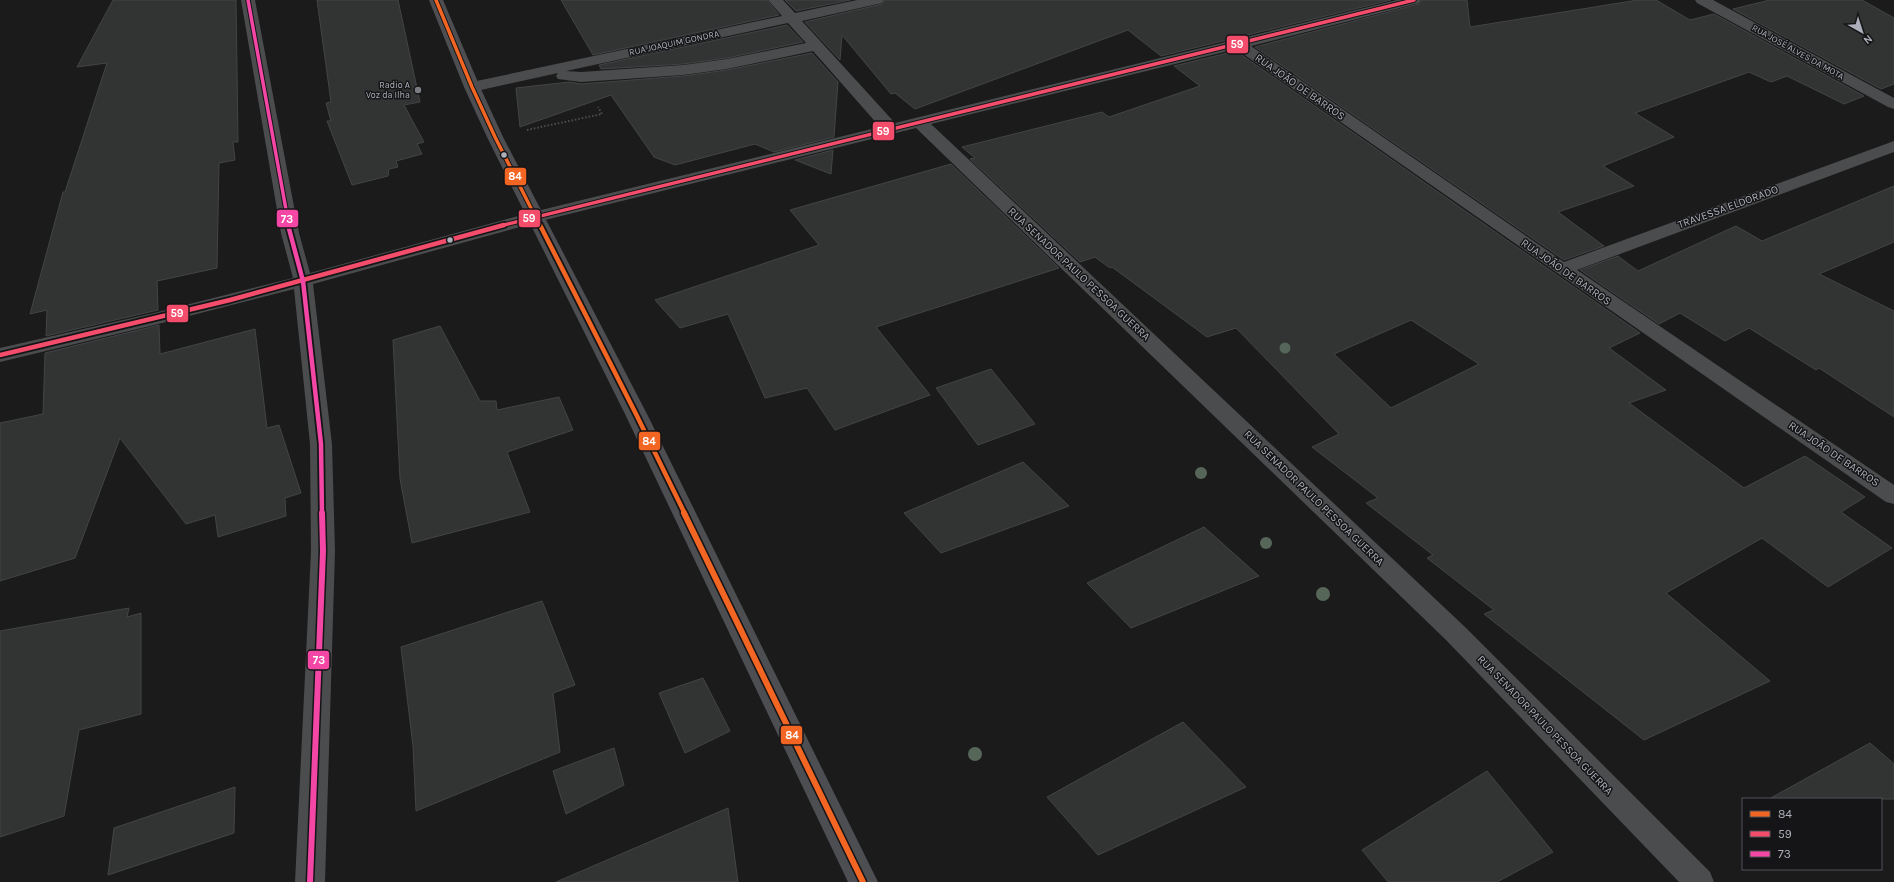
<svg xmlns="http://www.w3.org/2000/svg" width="1894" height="882" font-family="Karla,sans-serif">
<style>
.building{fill:#323333;stroke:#434447;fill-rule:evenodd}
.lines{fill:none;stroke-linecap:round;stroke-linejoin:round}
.path{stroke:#4c4d4f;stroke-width:2;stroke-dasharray:1.5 2;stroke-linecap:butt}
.minor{fill:#4b4c4d;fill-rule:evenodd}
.primary{fill:#4d4e51;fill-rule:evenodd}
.bus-1-far2-casing{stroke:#151517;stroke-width:5.5}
.bus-1-far1-casing{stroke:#151517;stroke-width:8}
.bus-1-casing{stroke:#151517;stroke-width:9}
.bus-2-far1-casing{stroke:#151517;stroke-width:5.5}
.bus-2-casing{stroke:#151517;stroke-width:8}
.bus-3-far2-casing{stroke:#151517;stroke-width:5.5}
.bus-3-far1-casing{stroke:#151517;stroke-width:8}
.bus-3-casing{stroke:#151517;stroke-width:9}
.bus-1-far2{stroke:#f26522;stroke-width:3.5}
.bus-1-far1{stroke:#f26522;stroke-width:4.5}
.bus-1{stroke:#f26522;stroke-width:6}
.bus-2-far1{stroke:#f44d6c;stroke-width:3.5}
.bus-2{stroke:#f44d6c;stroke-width:4.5}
.bus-3-far2{stroke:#f346a5;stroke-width:3.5}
.bus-3-far1{stroke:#f346a5;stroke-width:4.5}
.bus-3{stroke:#f346a5;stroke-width:6}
.tree{fill:#566659}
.poi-dot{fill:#7a7c82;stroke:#151517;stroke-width:1.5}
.bus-dot{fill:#adb0ba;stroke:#151517;stroke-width:1.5}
.labels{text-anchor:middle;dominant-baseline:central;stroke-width:3;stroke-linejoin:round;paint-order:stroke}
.far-street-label{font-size:9px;fill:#adb0ba;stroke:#151517}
.far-poi-label{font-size:9px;fill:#adb0ba;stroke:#151517;text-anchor:end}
.street-label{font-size:11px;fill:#adb0ba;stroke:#151517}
.line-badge{stroke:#151517;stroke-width:1.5}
.badge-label{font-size:11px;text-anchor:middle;font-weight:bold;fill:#fff}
</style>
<rect width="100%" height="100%" fill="#1b1b1b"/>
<path class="building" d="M 113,0 L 236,0 L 238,142 L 233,142 L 235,160 L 219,163 L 217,268 L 157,281 L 158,310 L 46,336 L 47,310 L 30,314 L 63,192 L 65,192 L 107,63 L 77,67 Z
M 317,0 L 398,0 L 420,102 L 404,105 L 424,142 L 417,144 L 422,154 L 396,161 L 398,167 L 389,169 L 388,176 L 352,185 L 327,121 L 331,121 L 326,103 L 331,102 Z
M 561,0 L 767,0 L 779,15 L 593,55 Z
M 785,0 L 850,0 L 796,11 Z
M 885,0 L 1391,0 L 1161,56 L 1128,30 L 915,109 L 895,93 L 891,94 L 842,35 L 840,60 L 805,22 L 882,4 Z
M 1422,0 L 1467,0 L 1470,27 L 1638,0 L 1656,0 L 1690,20 L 1714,14 L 1864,96 L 1844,104 L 1787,76 L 1771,82 L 1749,72 L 1635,113 L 1674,137 L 1603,166 L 1634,186 L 1558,212 L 1604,246 L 1564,260 L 1255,47 L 1419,4 Z
M 1770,0 L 1862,0 L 1894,18 L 1894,84 L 1881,89 L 1733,9 Z
M 787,25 L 803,42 L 727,58 L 683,64 L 601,69 L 599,65 Z
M 1236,51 L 1640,333 L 1609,348 L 1666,390 L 1629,403 L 1744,488 L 1805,456 L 1865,497 L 1841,512 L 1892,548 L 1828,587 L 1762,538 L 1666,593 L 1770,681 L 1644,740 L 1484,614 L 1494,610 L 1427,558 L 1433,555 L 1366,503 L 1378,498 L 1312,447 L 1339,434 L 1236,328 L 1207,337 L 1112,267 L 1110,268 L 1095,257 L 1080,262 L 970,159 L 975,158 L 962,147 L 1102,112 L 1109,117 L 1200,86 L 1174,66 ZM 1411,320 L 1479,364 L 1391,408 L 1334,354 Z
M 812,53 L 838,82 L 834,137 L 774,152 L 755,144 L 675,165 L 654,157 L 611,95 L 520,127 L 516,88 L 569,82 L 581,84 L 683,76 L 727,70 Z
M 833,150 L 831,174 L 795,160 Z
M 951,164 L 1059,268 L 876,327 L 930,395 L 835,430 L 807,388 L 765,398 L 728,314 L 680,328 L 655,300 L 819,245 L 790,210 Z
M 1894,186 L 1894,242 L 1819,274 L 1894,311 L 1894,417 L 1819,368 L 1816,370 L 1749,328 L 1725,341 L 1680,313 L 1659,324 L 1580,270 L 1618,256 L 1638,271 L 1736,226 L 1762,241 Z
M 159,325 L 160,354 L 255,329 L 267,428 L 279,425 L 301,493 L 285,498 L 286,516 L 218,537 L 215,515 L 186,524 L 120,438 L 75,558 L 0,581 L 0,423 L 43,414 L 45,353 Z
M 440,326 L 480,401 L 496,401 L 497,410 L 559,397 L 573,430 L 507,452 L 530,512 L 412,543 L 400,479 L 393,340 Z
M 991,369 L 1035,424 L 978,445 L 936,388 Z
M 1023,462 L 1069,506 L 941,553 L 904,513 Z
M 1204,527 L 1259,576 L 1131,628 L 1087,583 Z
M 542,601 L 575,685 L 553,693 L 560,752 L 416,811 L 413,746 L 401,647 Z
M 129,608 L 127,617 L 141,613 L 141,714 L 79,730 L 64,816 L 0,837 L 0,631 Z
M 703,678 L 730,731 L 685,753 L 659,693 Z
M 1183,722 L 1246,787 L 1098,855 L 1047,797 Z
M 1870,743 L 1894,764 L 1894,799 L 1769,799 Z
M 614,748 L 624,785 L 566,814 L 553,771 Z
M 1487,771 L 1553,852 L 1497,882 L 1388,882 L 1362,850 Z
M 235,787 L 234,833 L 108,875 L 114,828 Z
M 728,808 L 738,882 L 556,882 Z"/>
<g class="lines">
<path class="path" d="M 527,130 L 602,114 L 598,107"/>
<path class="minor" d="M 241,0 L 255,0 L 299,233 L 310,273 L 533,212 L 880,127 L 813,51 L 727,69 L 683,75 L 581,82 L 558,79 L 556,76 L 558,73 L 472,92 L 466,90 L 464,87 L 466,84 L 472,82 L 782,16 L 768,0 L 783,0 L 795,13 L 857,0 L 884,0 L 882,3 L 802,21 L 895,123 L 1397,0 L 1421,0 L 1419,3 L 1251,46 L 1564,262 L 1894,141 L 1894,152 L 1577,270 L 1894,485 L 1894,504 L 1886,502 L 1236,49 L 931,124 L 1464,626 L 1710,872 L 1714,882 L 1679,882 L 1446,640 L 916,128 L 545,220 L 313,284 L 332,444 L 335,551 L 325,882 L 295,882 L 311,551 L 310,444 L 294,289 L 154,325 L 0,362 L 0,348 L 154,313 L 293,278 L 281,233 ZM 788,23 L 806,43 L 727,59 L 683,65 L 581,72 L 566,71 Z
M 1695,0 L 1713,0 L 1894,98 L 1894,109 L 1888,107 L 1697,3 Z"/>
<path class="primary" d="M 429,0 L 443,0 L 480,87 L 503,137 L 647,414 L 878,882 L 848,882 L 625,414 L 487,137 L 464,87 Z"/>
<defs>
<path id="bus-1-far2" d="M 436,0 L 472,87 L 495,137 L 540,226"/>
<path id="bus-1-far1" d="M 540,225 L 636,414 L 685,514"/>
<path id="bus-1" d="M 684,513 L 863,882"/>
<path id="bus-2-far1" d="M 500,226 L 1414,0"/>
<path id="bus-2" d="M 0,355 L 230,300 L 504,225"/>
<path id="bus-3-far2" d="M 248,0 L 289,226"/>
<path id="bus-3-far1" d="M 288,225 L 303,281 L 321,444 L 322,514"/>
<path id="bus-3" d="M 310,882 L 323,551 L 322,513"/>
</defs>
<use href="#bus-1-far2" class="bus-1-far2-casing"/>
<use href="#bus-1-far1" class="bus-1-far1-casing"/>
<use href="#bus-1" class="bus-1-casing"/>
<use href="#bus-2-far1" class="bus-2-far1-casing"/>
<use href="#bus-2" class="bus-2-casing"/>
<use href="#bus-3-far2" class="bus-3-far2-casing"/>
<use href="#bus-3-far1" class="bus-3-far1-casing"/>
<use href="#bus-3" class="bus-3-casing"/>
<use href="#bus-1-far2" class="bus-1-far2"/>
<use href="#bus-1-far1" class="bus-1-far1"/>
<use href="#bus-1" class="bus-1"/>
<use href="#bus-2-far1" class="bus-2-far1"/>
<use href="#bus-2" class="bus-2"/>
<use href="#bus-3-far2" class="bus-3-far2"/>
<use href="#bus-3-far1" class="bus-3-far1"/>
<use href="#bus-3" class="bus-3"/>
</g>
<g class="tree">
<circle cx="1285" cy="348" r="5.5"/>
<circle cx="1201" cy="473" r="6"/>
<circle cx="1266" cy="543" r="6"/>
<circle cx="1323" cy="594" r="7"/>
<circle cx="975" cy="754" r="7"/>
</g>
<circle class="poi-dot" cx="418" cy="90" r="4"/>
<g class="bus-dot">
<circle cx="504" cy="155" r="3.5"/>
<circle cx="450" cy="240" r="3.5"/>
</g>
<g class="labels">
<g class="far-street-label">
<text transform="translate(674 43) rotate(-12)">RUA JOAQUIM GONDRA</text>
<text transform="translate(1798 52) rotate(29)">RUA JOSÉ ALVES DA MOTA</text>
</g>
<g class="far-poi-label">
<text x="410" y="85">Radio A<tspan x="410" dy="10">Voz da Ilha</tspan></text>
</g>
<g class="street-label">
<text transform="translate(1300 87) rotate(35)">RUA JOÃO DE BARROS</text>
<text transform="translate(1728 207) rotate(-20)">TRAVESSA ELDORADO</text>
<text transform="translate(1566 272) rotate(35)">RUA JOÃO DE BARROS</text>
<text transform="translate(1079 274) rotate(43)">RUA SENADOR PAULO PESSOA GUERRA</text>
<text transform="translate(1834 454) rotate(34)">RUA JOÃO DE BARROS</text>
<text transform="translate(1314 498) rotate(44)">RUA SENADOR PAULO PESSOA GUERRA</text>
<text transform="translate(1545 725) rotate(46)">RUA SENADOR PAULO PESSOA GUERRA</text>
</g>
</g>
<g class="line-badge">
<rect x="1226" y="35" width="23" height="19" rx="4" fill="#f44d6c"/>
<rect x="872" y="121" width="23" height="20" rx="4" fill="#f44d6c"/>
<rect x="504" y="167" width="23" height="19" rx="4" fill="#f26522"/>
<rect x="518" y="209" width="23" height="19" rx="4" fill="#f44d6c"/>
<rect x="276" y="209" width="23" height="19" rx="4" fill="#f346a5"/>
<rect x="166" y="304" width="23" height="19" rx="4" fill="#f44d6c"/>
<rect x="638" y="431" width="23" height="20" rx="4" fill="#f26522"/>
<rect x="307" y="650" width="23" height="20" rx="4" fill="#f346a5"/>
<rect x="780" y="725" width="23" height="20" rx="4" fill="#f26522"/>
</g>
<g class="badge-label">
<text x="1237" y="48">59</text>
<text x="883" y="135">59</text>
<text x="515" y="180">84</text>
<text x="529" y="222">59</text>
<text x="287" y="223">73</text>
<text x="177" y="317">59</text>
<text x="649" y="445">84</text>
<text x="319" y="664">73</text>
<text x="792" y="739">84</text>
</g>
<rect x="1742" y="798" width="140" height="72" fill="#151517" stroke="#525358"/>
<rect x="1750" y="811" width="20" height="6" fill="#f26522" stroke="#525358"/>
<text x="1778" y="818" font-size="12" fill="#adb0ba">84</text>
<rect x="1750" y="831" width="20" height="6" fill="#f44d6c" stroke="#525358"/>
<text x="1778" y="838" font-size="12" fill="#adb0ba">59</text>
<rect x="1750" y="851" width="20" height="6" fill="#f346a5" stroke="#525358"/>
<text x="1778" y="858" font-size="12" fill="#adb0ba">73</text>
<g transform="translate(1862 32) rotate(141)" stroke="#151517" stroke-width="3" paint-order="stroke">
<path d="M0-3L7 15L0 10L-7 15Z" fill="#adb0ba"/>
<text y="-6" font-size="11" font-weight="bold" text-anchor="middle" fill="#adb0ba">N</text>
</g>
</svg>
